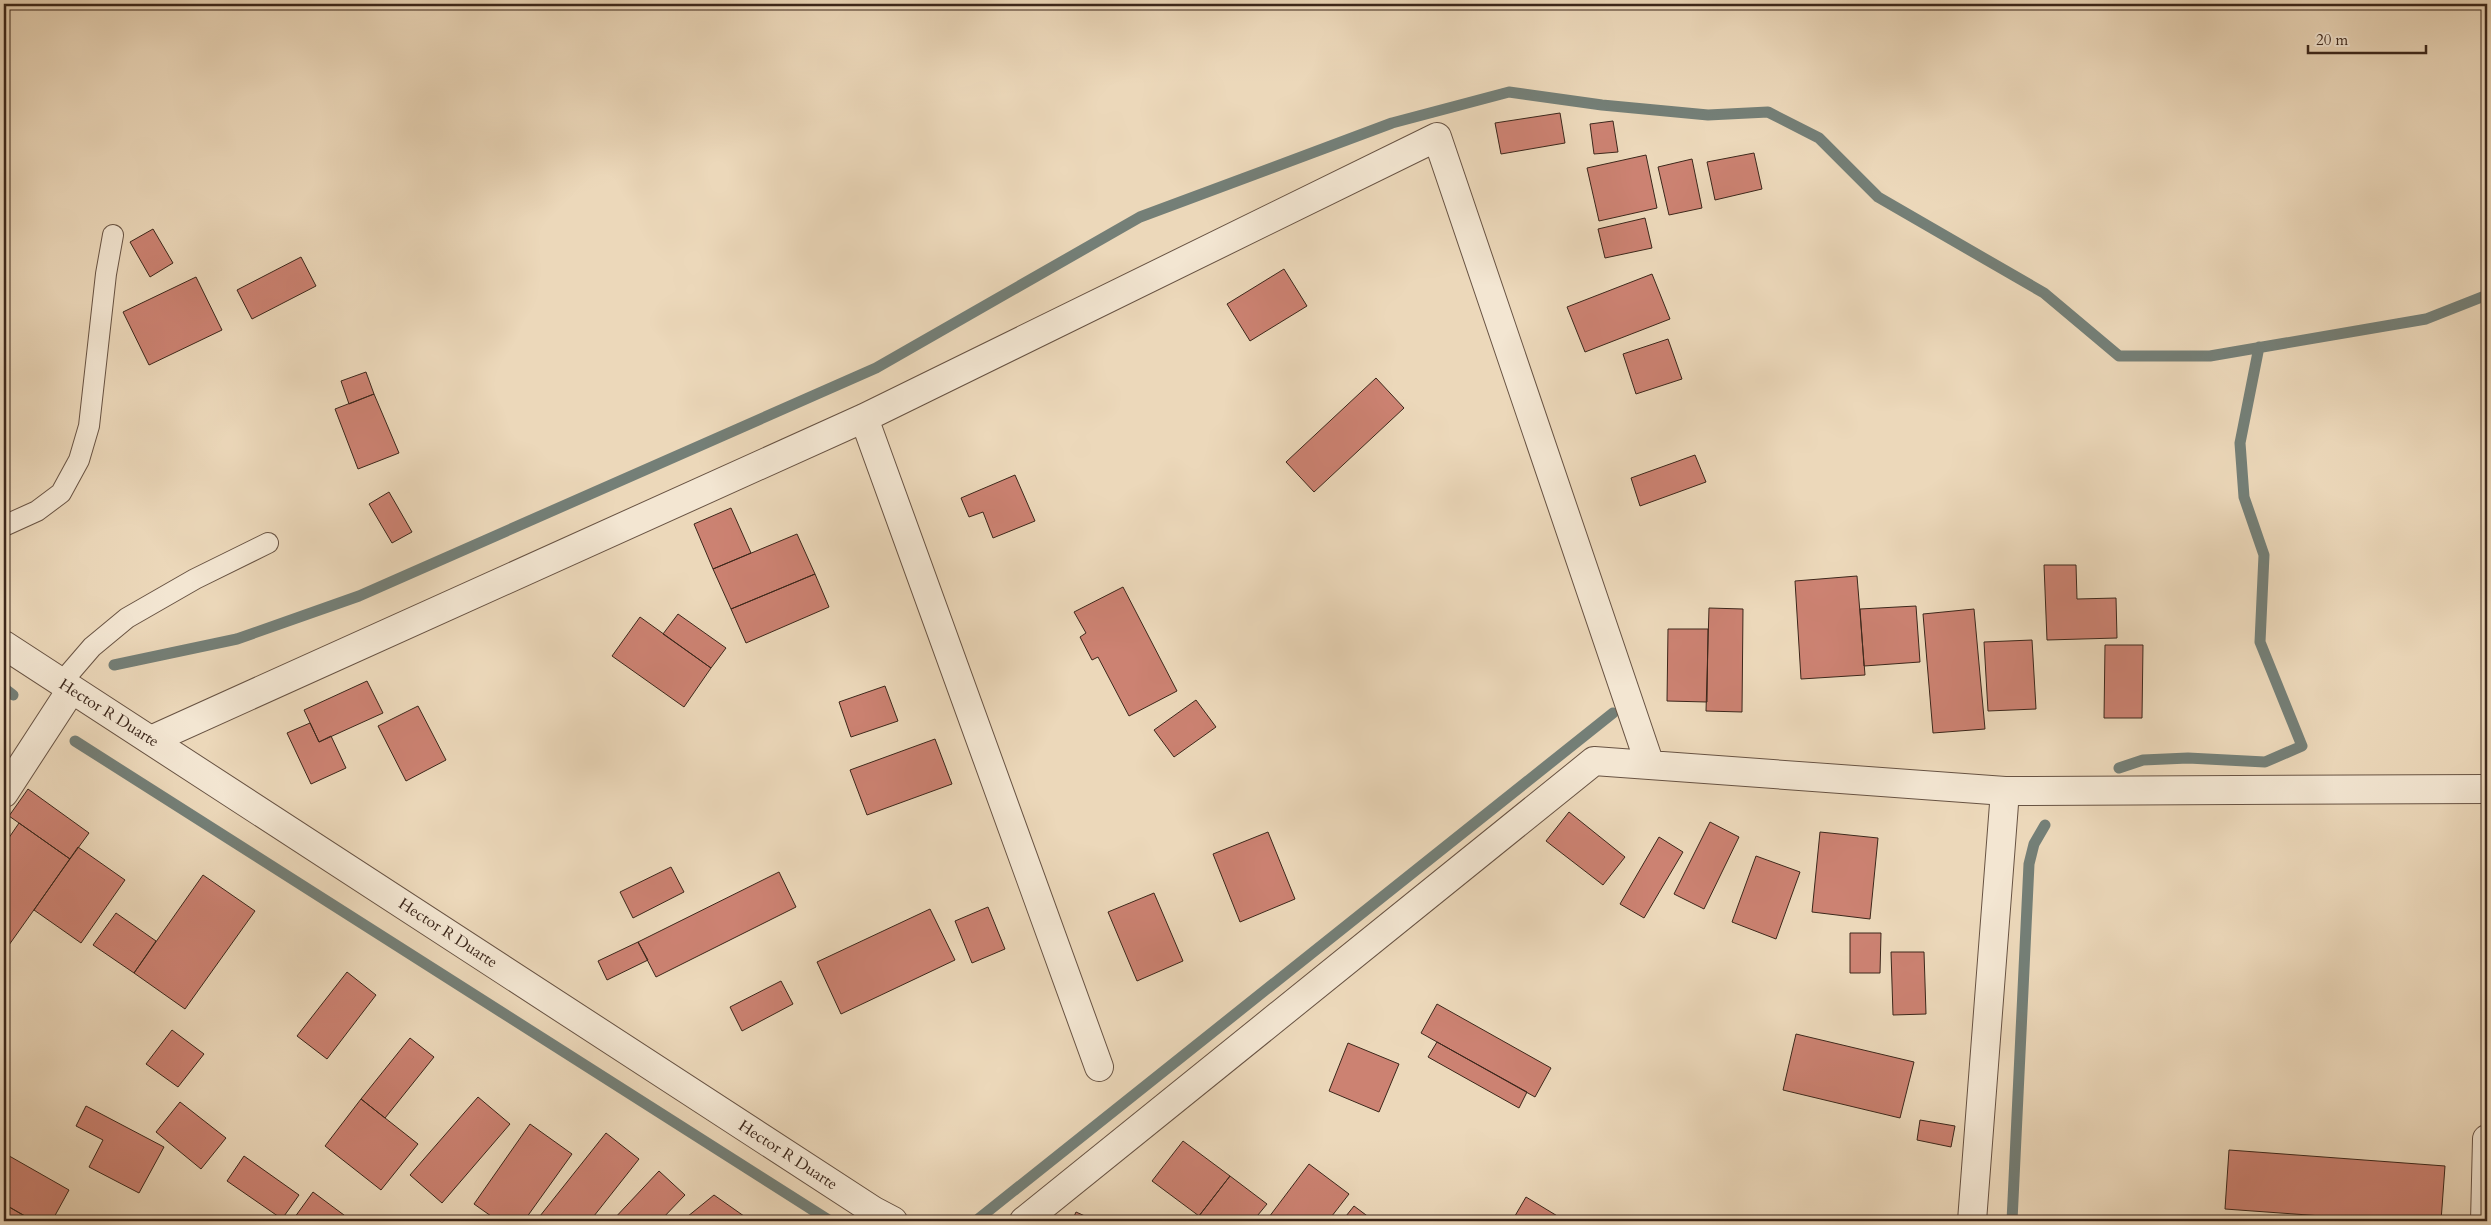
<svg xmlns="http://www.w3.org/2000/svg" width="2491" height="1225" font-family="Cardo,serif">
<style>
.lines{fill:none;stroke-linecap:round;stroke-linejoin:round}
.stream{stroke:#747f77;stroke-width:11}
.building{fill:#cc8272;stroke:#3c271b}
.service-casing{stroke:#685343;stroke-width:22}
.minor-casing{stroke:#685343;stroke-width:30}
.tertiary-casing{stroke:#685343;stroke-width:30}
.service{stroke:#f3e6d2;stroke-width:20}
.minor{stroke:#f3e6d2;stroke-width:28}
.tertiary{stroke:#f3e6d2;stroke-width:28}
.labels{text-anchor:middle;dominant-baseline:central;stroke-width:4;stroke-linejoin:round;paint-order:stroke}
.street-label{font-size:16px;fill:#3c271b;stroke:#f3e6d2}
</style>
<rect width="100%" height="100%" fill="#ecd8ba"/>
<filter id="stains"><feTurbulence type="fractalNoise" baseFrequency=".004" numOctaves="4"/><feColorMatrix values="0 0 0 0 .2 0 0 0 0 .09 0 0 0 0 .02 0 0 0 .5 -.17"/></filter>
<radialGradient id="worn" r=".72"><stop offset=".6" stop-color="#630" stop-opacity="0"/><stop offset="1" stop-color="#630" stop-opacity=".3"/></radialGradient>
<g class="lines">
<path class="stream" d="M 114,665 L 237,639 L 359,596 L 876,368 L 1140,217 L 1392,123 L 1509,92 L 1602,105 L 1708,115 L 1768,112 L 1819,138 L 1878,197 L 2044,293 L 2119,356 L 2210,356 L 2426,319 L 2487,295
M 4,688 L 13,695
M 75,741 L 830,1221
M 2119,768 L 2143,760 L 2188,758 L 2265,762 L 2302,746 L 2260,642 L 2264,555 L 2244,497 L 2240,443 L 2259,347
M 977,1220 L 1613,713
M 2012,1221 L 2029,864 L 2034,844 L 2045,825"/>
</g>
<path class="building" d="M 1560,113 L 1565,143 L 1501,154 L 1495,123 Z
M 1613,121 L 1618,152 L 1594,154 L 1590,124 Z
M 1754,153 L 1762,189 L 1715,200 L 1707,162 Z
M 1646,155 L 1657,208 L 1599,221 L 1587,168 Z
M 1692,159 L 1702,208 L 1669,215 L 1658,167 Z
M 1645,218 L 1652,248 L 1605,258 L 1598,229 Z
M 153,229 L 173,263 L 150,277 L 130,242 Z
M 301,257 L 316,286 L 252,319 L 237,290 Z
M 1284,269 L 1307,306 L 1250,341 L 1227,304 Z
M 1652,274 L 1670,319 L 1585,352 L 1567,307 Z
M 196,277 L 222,330 L 149,365 L 123,312 Z
M 1668,339 L 1682,379 L 1636,394 L 1623,354 Z
M 366,372 L 374,394 L 349,404 L 341,381 Z
M 1376,378 L 1404,408 L 1314,492 L 1286,462 Z
M 374,394 L 399,453 L 358,469 L 335,409 Z
M 1695,455 L 1706,482 L 1640,506 L 1631,478 Z
M 1015,475 L 1035,521 L 993,538 L 983,512 L 969,517 L 961,498 Z
M 389,492 L 412,532 L 392,543 L 369,504 Z
M 731,508 L 751,553 L 713,569 L 694,524 Z
M 797,534 L 815,574 L 731,609 L 713,569 Z
M 2044,565 L 2076,565 L 2077,599 L 2116,598 L 2117,638 L 2047,640 Z
M 815,574 L 829,607 L 746,643 L 731,609 Z
M 1857,576 L 1865,675 L 1801,679 L 1795,581 Z
M 1123,587 L 1177,691 L 1129,716 L 1098,657 L 1092,660 L 1080,637 L 1086,633 L 1074,612 Z
M 1916,606 L 1920,662 L 1864,666 L 1860,609 Z
M 1709,608 L 1743,609 L 1742,712 L 1706,711 Z
M 1974,609 L 1985,729 L 1933,733 L 1923,614 Z
M 678,614 L 726,648 L 711,668 L 663,634 Z
M 640,617 L 711,668 L 684,707 L 612,656 Z
M 1668,629 L 1708,629 L 1707,702 L 1667,701 Z
M 2032,640 L 2036,709 L 1988,711 L 1984,642 Z
M 2105,645 L 2143,645 L 2142,718 L 2104,718 Z
M 367,681 L 383,713 L 319,742 L 304,710 Z
M 885,686 L 898,721 L 851,737 L 839,702 Z
M 1196,700 L 1216,727 L 1174,757 L 1154,730 Z
M 418,706 L 446,760 L 406,781 L 378,726 Z
M 310,723 L 319,742 L 331,736 L 346,768 L 311,784 L 287,733 Z
M 935,739 L 952,784 L 867,815 L 850,770 Z
M 28,789 L 89,833 L 70,859 L 9,816 Z
M 1569,812 L 1625,857 L 1603,885 L 1546,841 Z
M 1710,822 L 1739,837 L 1704,909 L 1674,894 Z
M 19,823 L 70,859 L 4,952 L 4,845 Z
M 1268,832 L 1295,899 L 1240,922 L 1213,854 Z
M 1820,832 L 1878,838 L 1870,919 L 1812,912 Z
M 1659,837 L 1683,852 L 1644,918 L 1620,904 Z
M 78,847 L 125,880 L 81,943 L 34,910 Z
M 1756,856 L 1800,872 L 1776,939 L 1732,922 Z
M 671,867 L 684,892 L 633,918 L 620,892 Z
M 779,872 L 796,907 L 656,977 L 638,942 Z
M 203,875 L 255,911 L 185,1009 L 134,973 Z
M 1154,893 L 1183,961 L 1137,981 L 1108,912 Z
M 988,907 L 1005,949 L 972,963 L 955,921 Z
M 930,909 L 955,960 L 841,1014 L 817,962 Z
M 116,913 L 156,941 L 134,973 L 93,945 Z
M 1850,933 L 1881,933 L 1880,973 L 1850,973 Z
M 638,942 L 648,960 L 607,980 L 598,961 Z
M 1891,952 L 1924,952 L 1926,1014 L 1893,1015 Z
M 347,972 L 376,995 L 327,1059 L 297,1036 Z
M 781,981 L 793,1004 L 742,1031 L 730,1007 Z
M 1437,1004 L 1551,1068 L 1535,1097 L 1421,1033 Z
M 172,1030 L 204,1054 L 178,1087 L 146,1064 Z
M 1796,1034 L 1914,1062 L 1900,1118 L 1783,1090 Z
M 410,1038 L 434,1057 L 385,1118 L 361,1099 Z
M 1437,1042 L 1527,1092 L 1519,1108 L 1428,1057 Z
M 1348,1043 L 1399,1064 L 1379,1112 L 1329,1091 Z
M 478,1097 L 510,1124 L 442,1203 L 410,1175 Z
M 361,1099 L 418,1144 L 381,1190 L 325,1146 Z
M 180,1102 L 226,1138 L 201,1169 L 156,1132 Z
M 86,1106 L 164,1147 L 139,1193 L 89,1167 L 103,1140 L 76,1126 Z
M 1920,1120 L 1955,1126 L 1951,1147 L 1917,1140 Z
M 530,1124 L 572,1154 L 524,1221 L 498,1221 L 474,1204 Z
M 606,1133 L 639,1159 L 590,1221 L 536,1221 Z
M 1183,1141 L 1230,1176 L 1199,1216 L 1152,1181 Z
M 2229,1150 L 2445,1166 L 2441,1221 L 2391,1221 L 2225,1209 Z
M 4,1153 L 69,1190 L 52,1221 L 34,1221 L 4,1204 Z
M 244,1156 L 299,1195 L 282,1219 L 227,1181 Z
M 1309,1164 L 1349,1194 L 1328,1221 L 1266,1221 Z
M 659,1171 L 685,1195 L 660,1221 L 612,1221 Z
M 1230,1176 L 1267,1204 L 1253,1221 L 1195,1221 Z
M 313,1192 L 352,1221 L 292,1221 Z
M 714,1195 L 751,1221 L 682,1221 Z
M 1526,1197 L 1559,1217 L 1557,1221 L 1512,1221 Z
M 4,1204 L 33,1221 L 4,1221 Z
M 1354,1206 L 1374,1221 L 1342,1221 Z
M 1076,1212 L 1096,1221 L 1072,1221 Z"/>
<g class="lines">
<defs>
<path id="service" d="M 4,526 L 37,511 L 61,493 L 79,460 L 89,426 L 106,274 L 113,235
M 61,683 L 92,647 L 127,618 L 195,579 L 268,543"/>
<path id="minor" d="M 864,418 L 1099,1067
M 151,740 L 864,418 L 1437,137 L 1650,765
M 4,793 L 71,690
M 1024,1221 L 1594,761 L 2005,791 L 2487,789
M 1972,1221 L 2005,791
M 2485,1221 L 2487,1139"/>
<path id="tertiary" d="M 4,645 L 874,1211 L 893,1221"/>
</defs>
<use href="#service" class="service-casing"/>
<use href="#minor" class="minor-casing"/>
<use href="#tertiary" class="tertiary-casing"/>
<use href="#service" class="service"/>
<use href="#minor" class="minor"/>
<use href="#tertiary" class="tertiary"/>
</g>
<g class="labels">
<g class="street-label">
<text transform="translate(109 713) rotate(32)">Hector R Duarte</text>
<text transform="translate(448 933) rotate(33)">Hector R Duarte</text>
<text transform="translate(788 1155) rotate(33)">Hector R Duarte</text>
</g>
</g>
<rect width="2491" height="1225" fill="none" stroke="#ecd8ba" stroke-width="20"/>
<rect x="5" y="5" width="2481" height="1215" fill="none" stroke="#3c271b" stroke-width="2.5"/>
<rect x="10" y="10" width="2471" height="1205" fill="none" stroke="#3c271b"/>
<path d="M2308 45v8h118v-8" fill="none" stroke="#3c271b" stroke-width="2.5"/>
<text x="2316" y="45" font-size="15" fill="#3c271b" stroke="#f3e6d2" stroke-width="4" paint-order="stroke">20 m</text>
<rect width="100%" height="100%" filter="url(#stains)"/>
<rect width="100%" height="100%" fill="url(#worn)"/>
</svg>
